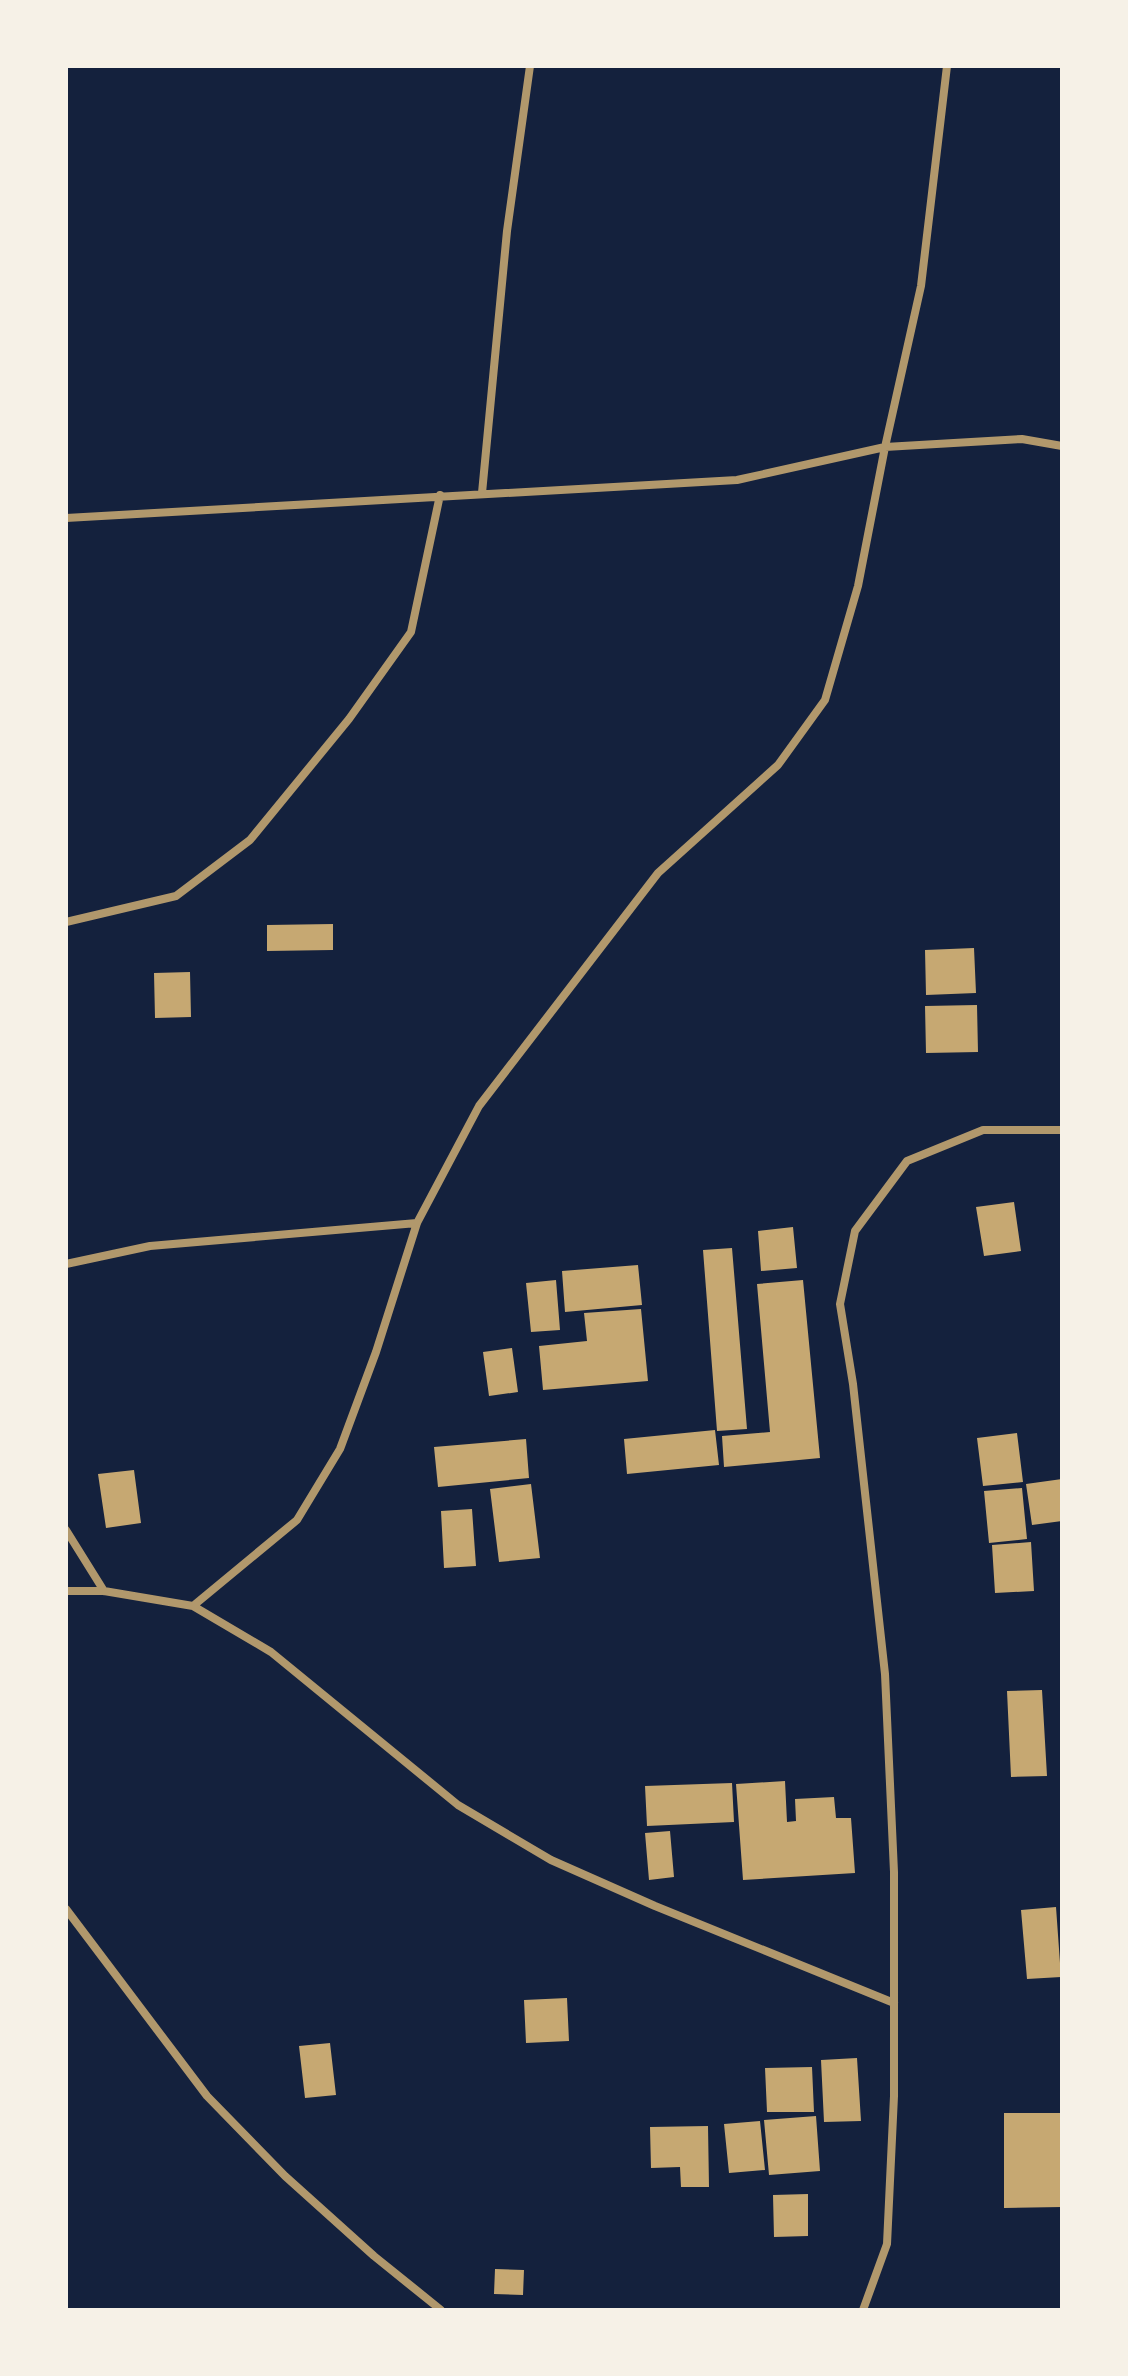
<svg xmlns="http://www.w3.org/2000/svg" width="1128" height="2376" font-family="Manrope,sans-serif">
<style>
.building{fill:#c6a872}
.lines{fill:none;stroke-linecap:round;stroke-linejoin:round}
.minor{stroke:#b1986c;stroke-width:8}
</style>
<rect width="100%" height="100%" fill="#14213d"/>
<path class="building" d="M 333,924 L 333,950 L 267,951 L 267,925 Z
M 974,948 L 976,993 L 926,995 L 925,950 Z
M 190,972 L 191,1017 L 155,1018 L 154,973 Z
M 977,1005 L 978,1052 L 926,1053 L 925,1006 Z
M 1014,1202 L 1021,1251 L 984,1256 L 976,1207 Z
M 793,1227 L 797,1268 L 761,1271 L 758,1231 Z
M 732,1248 L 747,1429 L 717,1431 L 703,1250 Z
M 638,1265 L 642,1305 L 565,1312 L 562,1271 Z
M 556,1280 L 560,1330 L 531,1332 L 526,1283 Z
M 803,1280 L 820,1458 L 724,1467 L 722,1436 L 770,1432 L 757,1284 Z
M 641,1309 L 648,1381 L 543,1390 L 539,1346 L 587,1341 L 584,1313 Z
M 512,1348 L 518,1392 L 489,1396 L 483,1352 Z
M 715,1430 L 719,1465 L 627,1474 L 624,1439 Z
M 1017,1433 L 1023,1482 L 983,1486 L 977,1438 Z
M 526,1439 L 529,1478 L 438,1487 L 434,1447 Z
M 134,1470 L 141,1523 L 106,1528 L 98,1474 Z
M 1062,1479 L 1062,1521 L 1032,1525 L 1026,1484 Z
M 531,1484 L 540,1558 L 499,1562 L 490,1489 Z
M 1022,1488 L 1027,1539 L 989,1543 L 984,1491 Z
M 472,1509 L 476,1566 L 444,1568 L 441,1511 Z
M 1031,1542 L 1034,1591 L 995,1593 L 992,1545 Z
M 1042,1690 L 1047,1776 L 1011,1777 L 1007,1691 Z
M 785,1781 L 787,1822 L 796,1821 L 795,1799 L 834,1797 L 836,1818 L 851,1818 L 855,1873 L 743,1880 L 736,1784 Z
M 732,1783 L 734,1822 L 647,1826 L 645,1786 Z
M 670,1831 L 674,1877 L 649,1880 L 645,1833 Z
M 1056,1907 L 1061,1977 L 1027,1979 L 1021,1910 Z
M 567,1998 L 569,2041 L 526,2043 L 524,2000 Z
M 330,2043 L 336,2095 L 305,2098 L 299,2046 Z
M 857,2058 L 861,2121 L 824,2122 L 821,2060 Z
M 812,2067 L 814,2112 L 767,2112 L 765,2068 Z
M 1004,2113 L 1062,2113 L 1062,2207 L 1004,2208 Z
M 816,2116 L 820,2171 L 769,2175 L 764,2120 Z
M 760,2121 L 765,2170 L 729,2173 L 724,2124 Z
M 708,2126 L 709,2187 L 681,2187 L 680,2167 L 651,2168 L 650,2127 Z
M 808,2194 L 808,2236 L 774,2237 L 773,2195 Z
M 495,2269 L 524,2270 L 523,2295 L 494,2294 Z"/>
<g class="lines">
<path class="minor" d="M 482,493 L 507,231 L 530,66
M 66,518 L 737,480 L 885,447 L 1022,439 L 1062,446
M 66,922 L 176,896 L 250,840 L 349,719 L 411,632 L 440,495
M 66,1264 L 150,1246 L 417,1223
M 66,1530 L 104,1591
M 66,1591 L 104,1591 L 193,1606 L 271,1652 L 458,1805 L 551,1860 L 655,1906 L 894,2003
M 193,1606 L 297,1520 L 340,1449 L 376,1352 L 417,1223 L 479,1106 L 658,873 L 778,765 L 825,700 L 858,586 L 885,447 L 921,286 L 947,66
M 66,1909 L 207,2096 L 285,2176 L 374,2256 L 441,2310
M 863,2310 L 887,2244 L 894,2096 L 894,1872 L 885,1674 L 853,1384 L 840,1304 L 855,1231 L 907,1161 L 983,1130 L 1062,1130"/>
</g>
<rect width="1128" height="2376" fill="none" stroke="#f6f1e7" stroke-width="136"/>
</svg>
